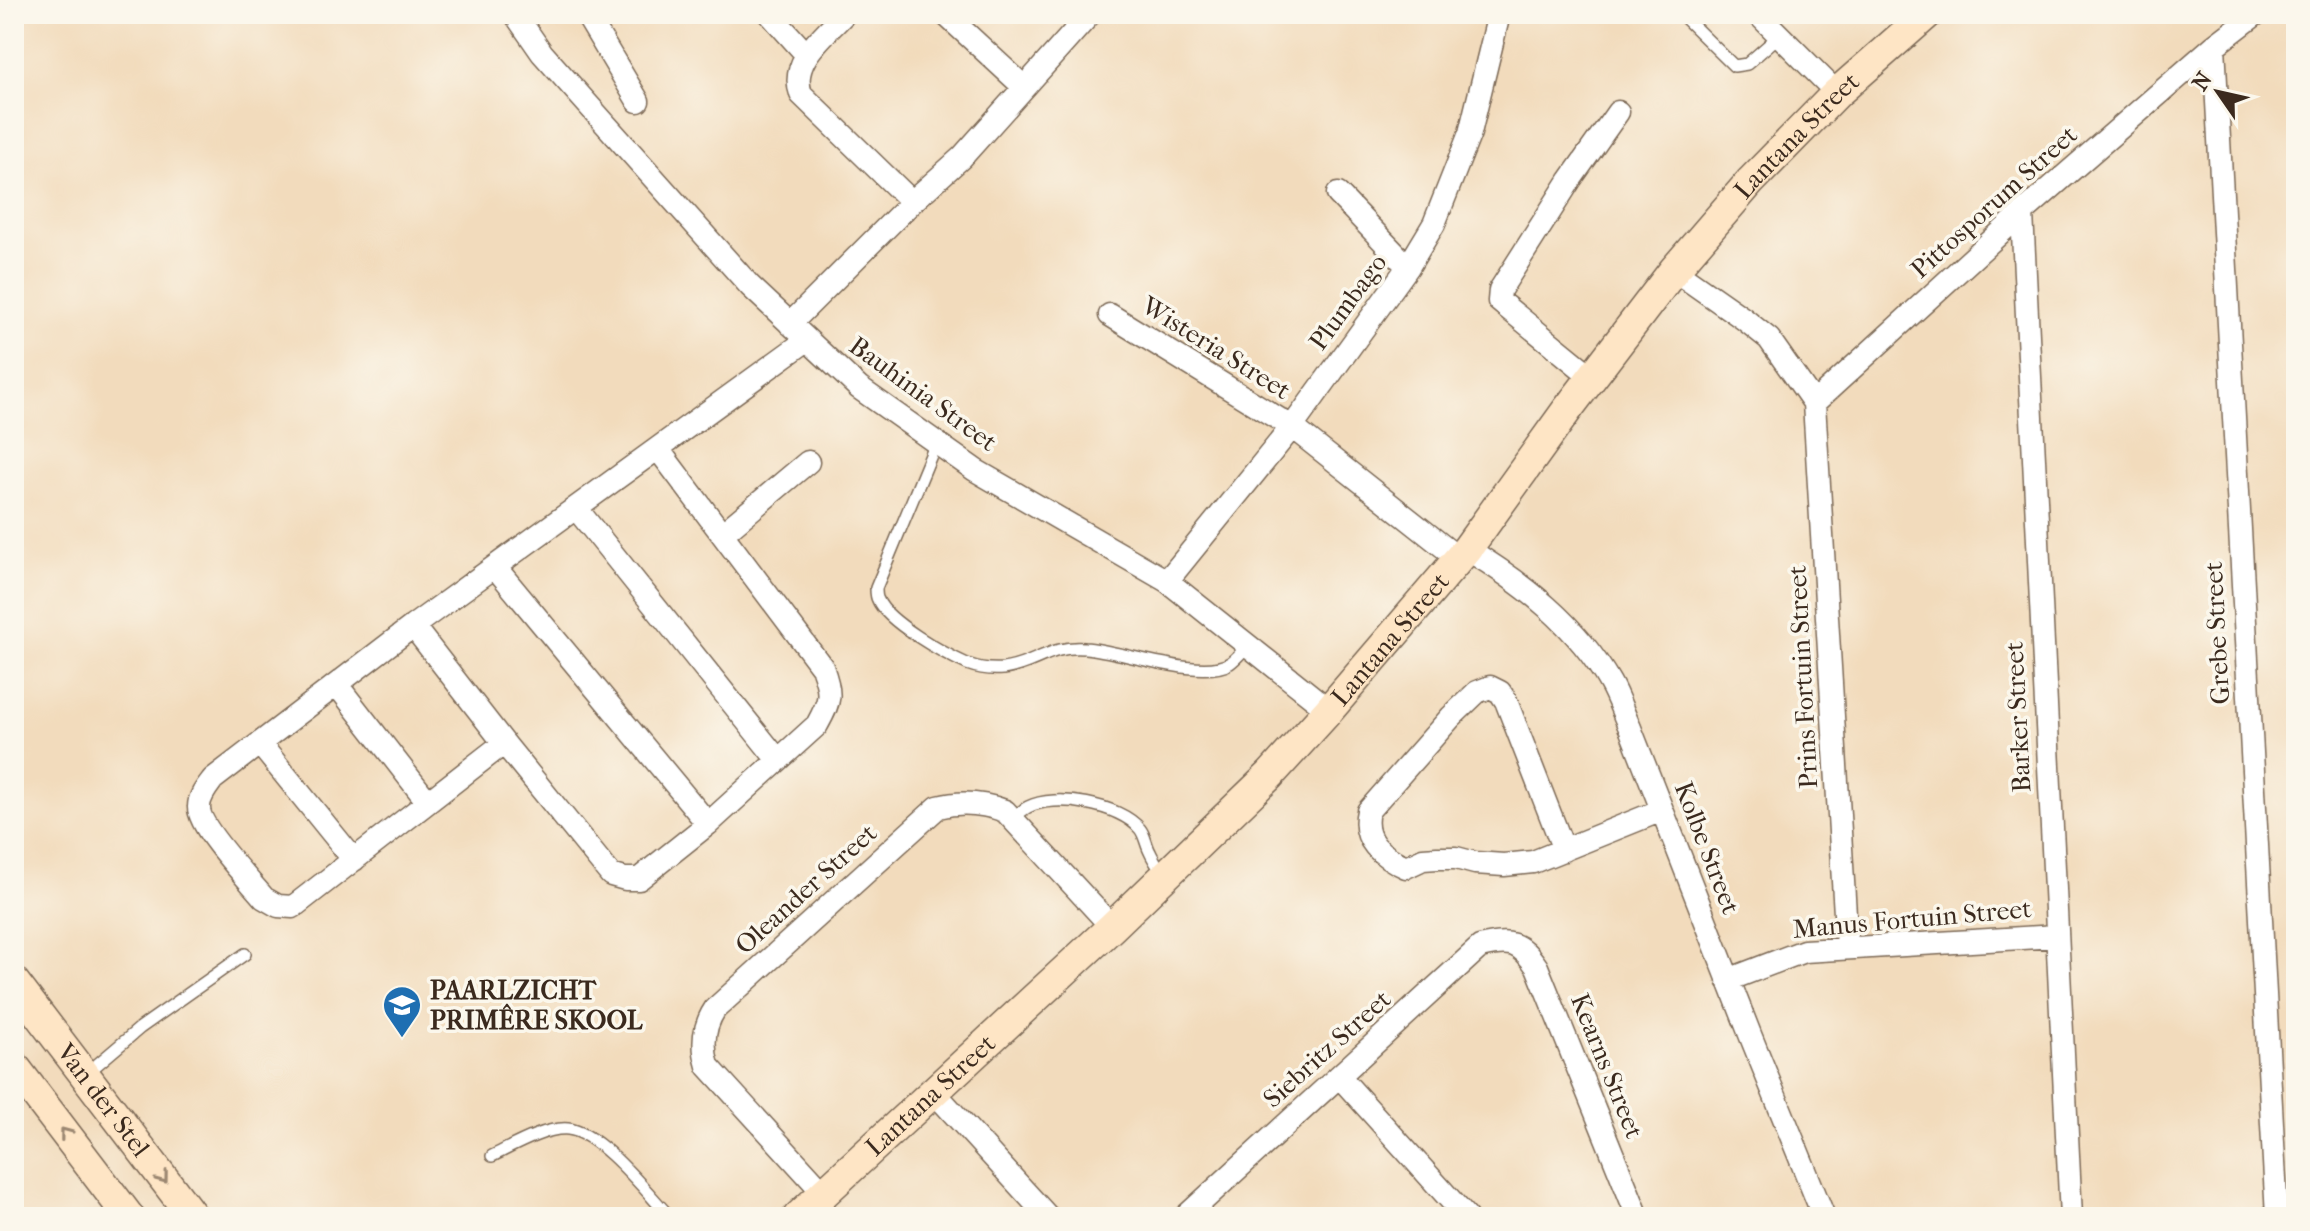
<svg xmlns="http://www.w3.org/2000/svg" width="2310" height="1231" font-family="'IM FELL French Canon',serif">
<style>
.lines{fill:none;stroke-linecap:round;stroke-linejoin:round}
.lane-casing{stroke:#7b6855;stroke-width:14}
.street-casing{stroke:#7b6855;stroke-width:25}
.secondary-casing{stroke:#7b6855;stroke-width:33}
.lane{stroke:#fff;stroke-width:11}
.street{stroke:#fff;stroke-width:22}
.secondary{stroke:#fee5c5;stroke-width:30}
.oneway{stroke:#9c8872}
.labels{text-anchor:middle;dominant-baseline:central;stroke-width:7;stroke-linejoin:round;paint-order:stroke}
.street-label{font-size:26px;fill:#3b2a1e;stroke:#fbf7ec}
.poi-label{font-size:26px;font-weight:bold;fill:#3b2a1e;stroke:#fbf7ec;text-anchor:start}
</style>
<rect width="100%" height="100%" fill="#fbf7ec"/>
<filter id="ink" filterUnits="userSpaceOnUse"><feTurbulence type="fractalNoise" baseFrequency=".0125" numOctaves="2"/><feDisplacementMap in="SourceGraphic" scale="16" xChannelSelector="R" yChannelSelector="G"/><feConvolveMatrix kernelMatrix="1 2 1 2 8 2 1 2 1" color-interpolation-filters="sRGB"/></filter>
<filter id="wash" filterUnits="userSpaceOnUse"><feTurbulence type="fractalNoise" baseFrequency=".006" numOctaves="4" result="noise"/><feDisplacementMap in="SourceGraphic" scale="32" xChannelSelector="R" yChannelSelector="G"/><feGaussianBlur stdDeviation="1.8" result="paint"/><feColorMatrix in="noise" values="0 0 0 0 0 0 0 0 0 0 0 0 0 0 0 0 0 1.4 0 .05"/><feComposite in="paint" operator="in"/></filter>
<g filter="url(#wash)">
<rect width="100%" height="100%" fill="#f2dbbc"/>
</g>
<g filter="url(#ink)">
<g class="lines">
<defs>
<path id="lane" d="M 1681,14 L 1734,66 L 1747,64 L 1779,36
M 936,443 L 876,588 C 876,592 876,597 878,600 C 887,622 945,654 967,664 C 978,668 991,670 1003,669 C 1035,665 1049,645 1085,648 C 1119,650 1202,681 1230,663 C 1237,658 1242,651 1248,646
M 1013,819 C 1017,815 1022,810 1028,807 C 1055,793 1120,804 1140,829 C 1145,835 1146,845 1150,852 C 1153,859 1158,866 1162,873
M 86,1074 L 140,1028 L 245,954
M 492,1156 C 513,1146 545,1127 568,1129 C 600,1132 648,1194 670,1217"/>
<path id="street" d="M 515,14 L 542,53 L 750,286 L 859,388 L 975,470 L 1167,581 L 1329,710
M 586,14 L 638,101
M 770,14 L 806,54
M 844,14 C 824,36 789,61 801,94 L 912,202
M 945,14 L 1024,87
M 1758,14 L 1837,93
M 2214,46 L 2277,1217
M 1338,194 L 1408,267
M 2022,213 L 2071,1217
M 1674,270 L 1744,319 L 1769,339 L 1814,403
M 1110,315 L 1292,427 L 1459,559
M 790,324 L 912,202 L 962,157 L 1090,14
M 1592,377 L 1499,301 L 1500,290 L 1570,180 L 1618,112
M 1814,403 L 2022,213 L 2214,46 L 2256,14
M 1814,403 L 1847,947
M 576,508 L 778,760
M 722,534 L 808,462
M 1467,549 C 1523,583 1577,625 1610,683 C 1618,697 1623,713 1630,728 L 1751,1037 L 1824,1217
M 495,567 L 708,824
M 1167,581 L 1292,427 L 1408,267 L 1434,224 L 1470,133 L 1499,14
M 413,626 L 504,743 L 611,875 L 625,879 L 639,879 L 708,824 L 817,725 C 831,700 832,694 822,667 L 658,449
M 337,685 L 428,802
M 504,743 L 293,907 L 278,906 L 264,898 C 249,880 198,827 199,807 C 199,796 207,787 213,779 L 413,626 L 807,340
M 260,744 L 354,860
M 1564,850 L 1506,701 L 1500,692 L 1490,687 L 1477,692 L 1451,717 L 1368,811 C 1361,840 1381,856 1406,867 L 1423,859 L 1437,858 L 1456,858 L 1475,863 L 1504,865 L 1533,862 L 1662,810
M 1728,980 L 1804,951 L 2057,936
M 1339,1076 L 1466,1217
M 934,1092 L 1048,1217
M 824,1193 L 708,1066 C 702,1046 703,1027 715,1009 L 938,807 C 961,801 983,803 1005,811 L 1112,927
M 1185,1217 L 1480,947 C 1510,940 1519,941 1537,967 L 1638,1217"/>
<g id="secondary">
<path id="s1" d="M 14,982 L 193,1217"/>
<path d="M 14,1066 L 129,1217"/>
<path id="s2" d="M 798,1217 L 1112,927 L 1270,775 L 1329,710 L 1467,549 L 1567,410 L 1674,270 L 1750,182 L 1837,93 L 1927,14"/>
</g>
</defs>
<use href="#lane" class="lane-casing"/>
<use href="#street" class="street-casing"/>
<use href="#secondary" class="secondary-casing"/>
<use href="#lane" class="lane"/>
<use href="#street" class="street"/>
<use href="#secondary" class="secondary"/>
</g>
<defs><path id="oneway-chevron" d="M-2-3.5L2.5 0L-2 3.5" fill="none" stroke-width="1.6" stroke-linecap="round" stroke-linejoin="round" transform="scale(2)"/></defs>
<g class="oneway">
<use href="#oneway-chevron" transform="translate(65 1133) rotate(-127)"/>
<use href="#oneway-chevron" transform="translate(163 1178) rotate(53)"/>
</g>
</g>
<defs>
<symbol id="school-pin" viewBox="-11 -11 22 30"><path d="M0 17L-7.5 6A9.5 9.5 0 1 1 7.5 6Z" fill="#1f6fb2" stroke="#fbf7ec"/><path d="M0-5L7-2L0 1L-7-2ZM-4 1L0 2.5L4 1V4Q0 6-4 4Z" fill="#fff"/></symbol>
</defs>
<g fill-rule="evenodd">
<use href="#school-pin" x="380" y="983" width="44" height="60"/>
</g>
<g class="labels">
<g class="street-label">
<text stroke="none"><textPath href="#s2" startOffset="1476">Lantana Street</textPath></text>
<text transform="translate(1994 202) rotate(-42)">Pittosporum Street</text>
<text transform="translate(1348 302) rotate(-54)">Plumbago</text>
<text transform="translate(1216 348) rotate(32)">Wisteria Street</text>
<text transform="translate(923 394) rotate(36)">Bauhinia Street</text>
<text transform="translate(2217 633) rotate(-93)">Grebe Street</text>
<text stroke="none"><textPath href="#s2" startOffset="828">Lantana Street</textPath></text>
<text transform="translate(1803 677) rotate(-93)">Prins Fortuin Street</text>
<text transform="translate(2018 717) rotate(-93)">Barker Street</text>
<text transform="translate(1707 848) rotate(69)">Kolbe Street</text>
<text transform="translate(806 889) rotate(-42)">Oleander Street</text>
<text transform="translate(1912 919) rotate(-5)">Manus Fortuin Street</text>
<text transform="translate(1327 1049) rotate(-42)">Siebritz Street</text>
<text transform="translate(1607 1066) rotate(68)">Kearns Street</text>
<text stroke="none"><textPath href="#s2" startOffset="180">Lantana Street</textPath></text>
<text stroke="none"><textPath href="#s1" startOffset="148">Van der Stel</textPath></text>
</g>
<g class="poi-label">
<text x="430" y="990">PAARLZICHT<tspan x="430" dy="30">PRIMÊRE SKOOL</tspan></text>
</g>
</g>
<rect width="2310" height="1231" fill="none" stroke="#fbf7ec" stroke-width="48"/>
<g transform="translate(2218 92) rotate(304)" stroke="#fbf7ec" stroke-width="6" paint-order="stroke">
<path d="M0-6L14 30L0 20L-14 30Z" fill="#3b2a1e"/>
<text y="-12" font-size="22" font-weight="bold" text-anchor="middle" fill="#3b2a1e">N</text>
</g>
</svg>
